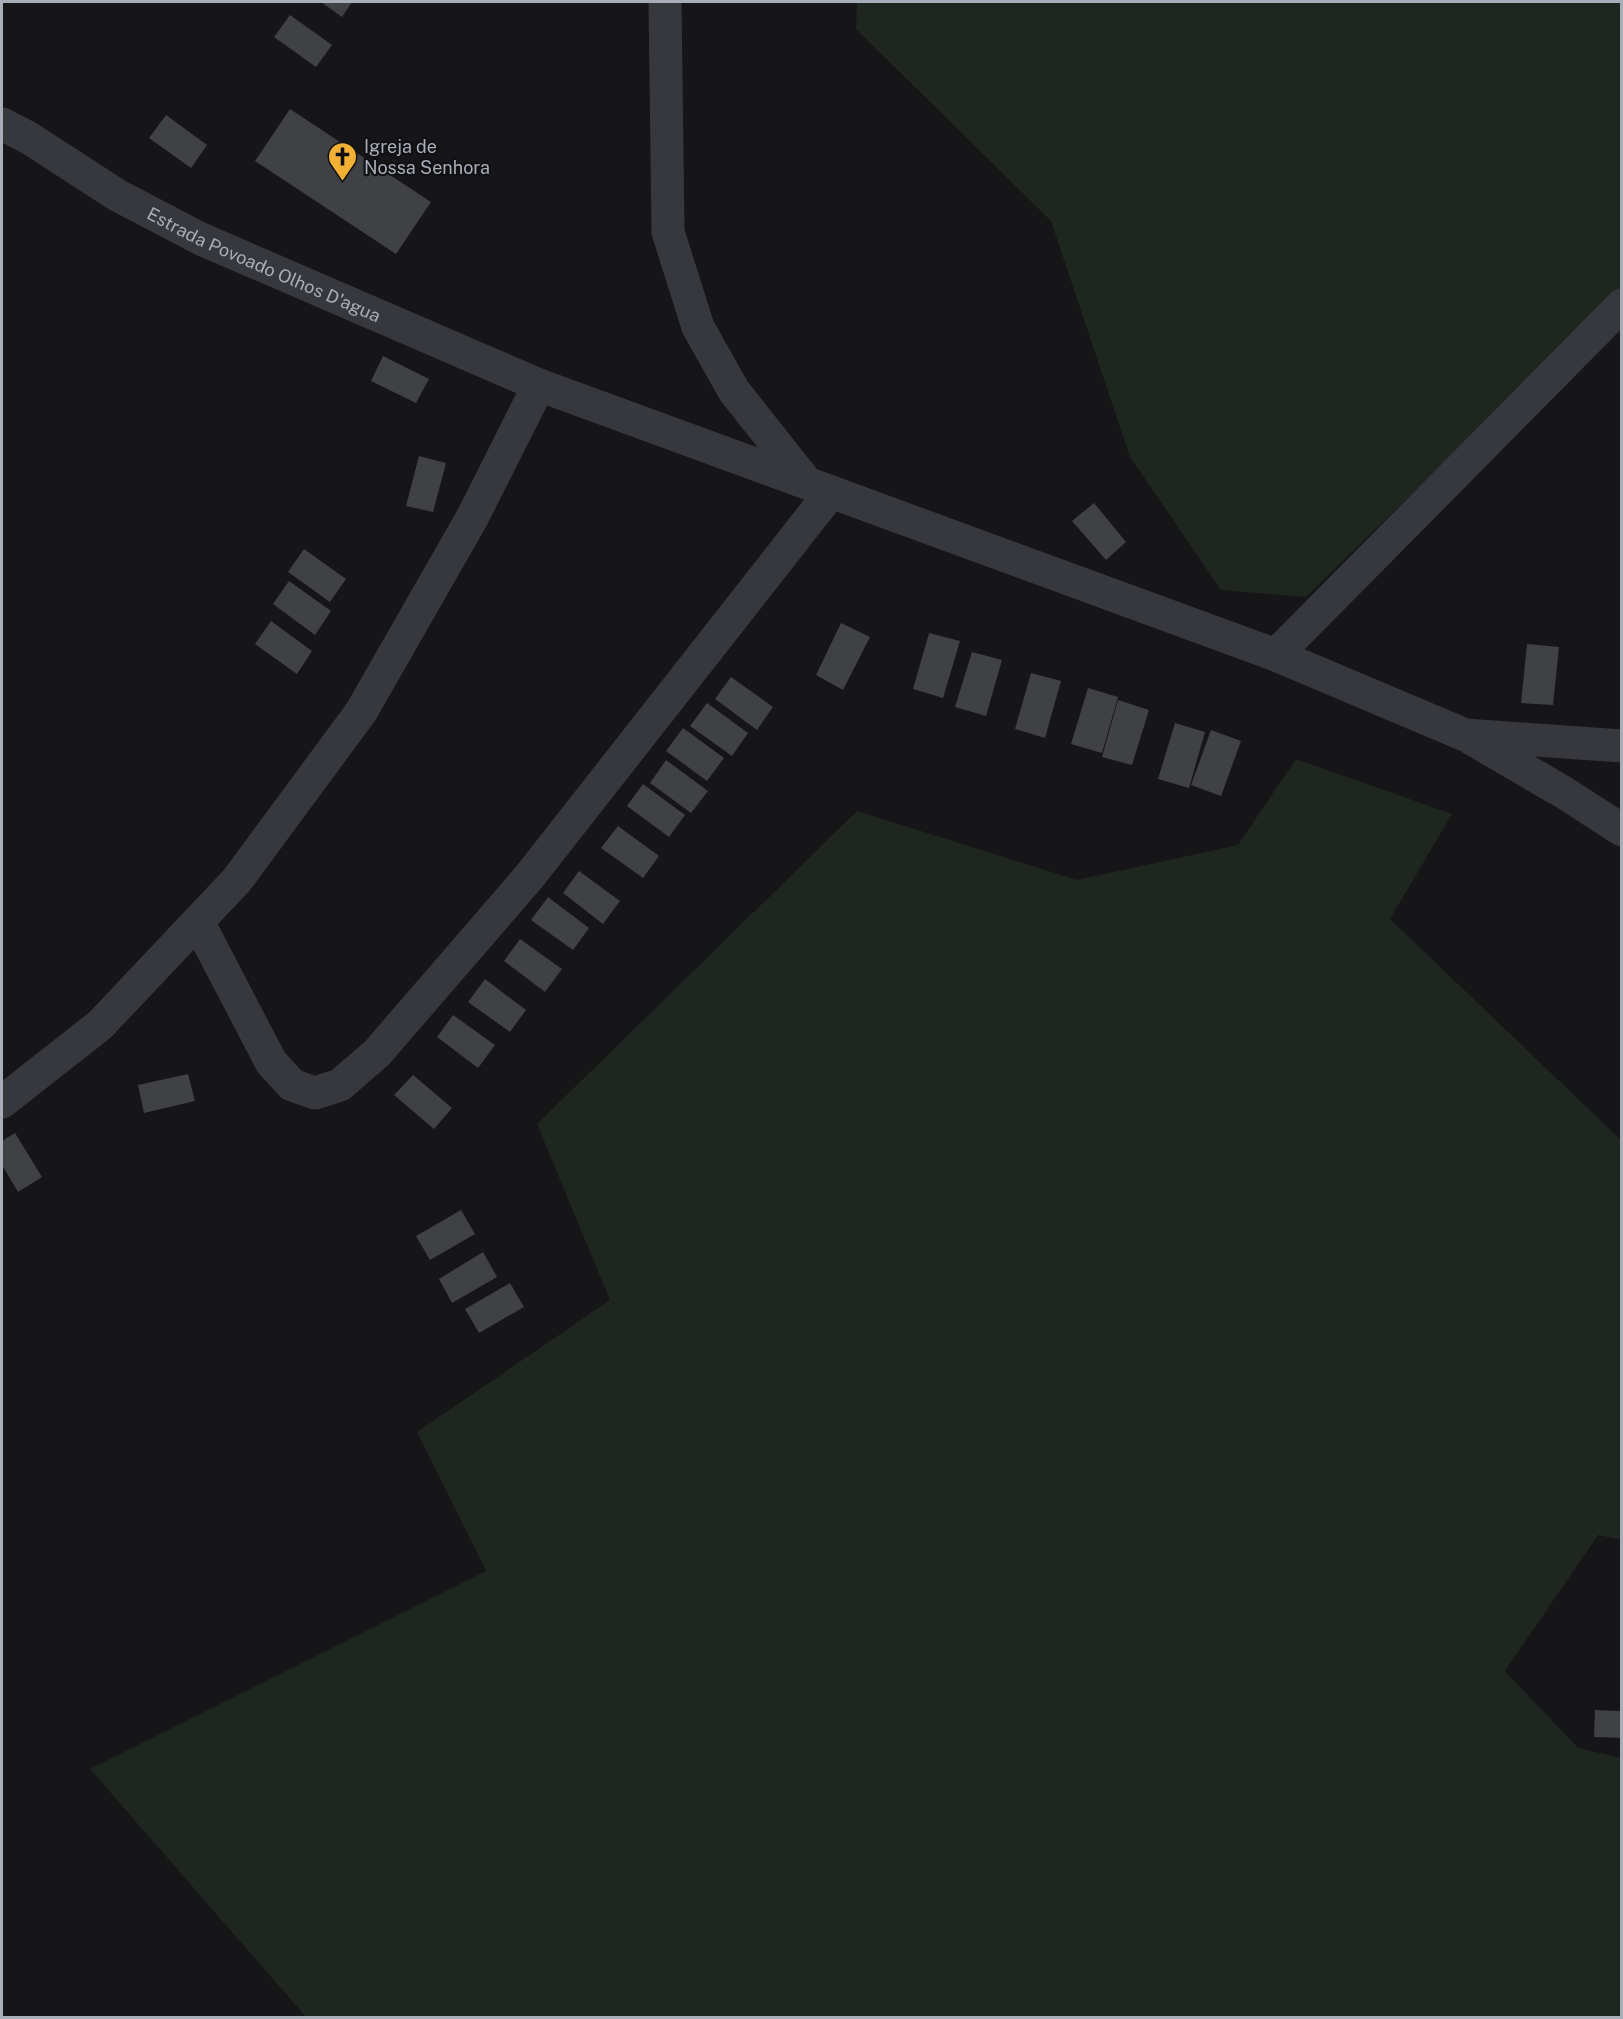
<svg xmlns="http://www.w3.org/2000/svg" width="1623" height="2019" font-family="'Public Sans',sans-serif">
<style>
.green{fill:#1e261f}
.building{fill:#404145}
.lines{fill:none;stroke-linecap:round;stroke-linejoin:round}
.minor{stroke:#37383d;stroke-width:33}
.labels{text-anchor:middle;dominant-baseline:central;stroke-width:4.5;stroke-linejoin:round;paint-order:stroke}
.poi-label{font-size:18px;fill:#a8adb8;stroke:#111113;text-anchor:start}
.street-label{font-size:18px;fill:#a8adb8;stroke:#111113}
</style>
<rect width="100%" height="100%" fill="#161618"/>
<path class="green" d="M 857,2 L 1621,2 L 1621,290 L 1306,597 L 1221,590 L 1130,457 L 1051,221 L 856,29 Z
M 1296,759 L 1452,814 L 1390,919 L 1621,1140 L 1621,1540 L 1598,1535 L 1505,1671 L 1578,1748 L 1621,1758 L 1621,2017 L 306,2017 L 90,1769 L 486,1571 L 417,1432 L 610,1300 L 537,1124 L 857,811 L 1077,880 L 1238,845 Z"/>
<path class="building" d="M 321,2 L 352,2 L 342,17 Z
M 290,15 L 332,45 L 316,67 L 274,37 Z
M 290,109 L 431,202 L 396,254 L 255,161 Z
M 166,115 L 207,145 L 191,168 L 149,138 Z
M 383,356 L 429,379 L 416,403 L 371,381 Z
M 419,456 L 446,463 L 433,512 L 406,506 Z
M 1094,503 L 1126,542 L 1106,560 L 1072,521 Z
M 304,549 L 346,579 L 330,602 L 288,572 Z
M 289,581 L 331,611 L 315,635 L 273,604 Z
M 271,621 L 312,651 L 297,674 L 255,644 Z
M 841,623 L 870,637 L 843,690 L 816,675 Z
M 929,633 L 960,641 L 943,698 L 913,689 Z
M 1527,644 L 1559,647 L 1553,705 L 1521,703 Z
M 972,652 L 1002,660 L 986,716 L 955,707 Z
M 1031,673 L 1061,681 L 1045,738 L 1015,729 Z
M 731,677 L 773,707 L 757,730 L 715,699 Z
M 1088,688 L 1118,697 L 1102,753 L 1071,744 Z
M 1118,700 L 1149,710 L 1132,765 L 1102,757 Z
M 707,703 L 748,733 L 732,756 L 690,726 Z
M 1175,723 L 1205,732 L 1189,788 L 1158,779 Z
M 683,728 L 724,758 L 707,781 L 666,751 Z
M 1211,730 L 1241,741 L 1221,796 L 1191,785 Z
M 666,760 L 708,791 L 691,813 L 650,783 Z
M 643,784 L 685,815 L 669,837 L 627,806 Z
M 618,826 L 659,856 L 643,878 L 601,848 Z
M 579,871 L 620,901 L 603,924 L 563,893 Z
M 548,897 L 589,928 L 573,950 L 531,920 Z
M 520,939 L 562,969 L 545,992 L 504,961 Z
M 485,979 L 526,1010 L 510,1032 L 468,1002 Z
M 453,1015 L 495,1045 L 478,1068 L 437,1037 Z
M 188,1074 L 195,1101 L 144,1113 L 138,1085 Z
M 413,1075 L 452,1108 L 434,1129 L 394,1095 Z
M 15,1133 L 42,1177 L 18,1192 L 2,1165 L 2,1141 Z
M 461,1210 L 475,1234 L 430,1260 L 416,1236 Z
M 483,1252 L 497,1277 L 452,1303 L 439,1279 Z
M 510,1283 L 524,1307 L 479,1333 L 465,1309 Z
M 1595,1710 L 1622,1711 L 1622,1738 L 1594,1737 Z"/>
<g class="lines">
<g class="minor">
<path d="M 665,2 L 668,232 L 698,327 L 734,391 L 806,482"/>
<path id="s1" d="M 2,124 L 29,138 L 117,195 L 201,239 L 539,385 L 1276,655 L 1465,735 L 1622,746"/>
<path d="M 1276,655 L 1622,305"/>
<path d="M 1472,739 L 1563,792 L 1622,830"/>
<path d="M 198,922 L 271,1062 L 292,1085 L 315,1093 L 340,1085 L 377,1053 L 529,877 L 831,492"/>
<path d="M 2,1102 L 100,1025 L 237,880 L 361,712 L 472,518 L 539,385"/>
</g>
</g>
<defs>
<symbol id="church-pin" viewBox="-11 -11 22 30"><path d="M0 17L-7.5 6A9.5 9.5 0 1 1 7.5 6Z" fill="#f2b134" stroke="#111113"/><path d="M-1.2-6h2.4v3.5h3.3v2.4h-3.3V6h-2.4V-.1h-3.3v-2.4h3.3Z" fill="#111"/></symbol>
</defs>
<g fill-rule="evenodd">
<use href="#church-pin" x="326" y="140" width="33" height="45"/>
</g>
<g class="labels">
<g class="poi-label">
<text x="364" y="146">Igreja de<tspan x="364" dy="21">Nossa Senhora</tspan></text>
</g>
<g class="street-label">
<text stroke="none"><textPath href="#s1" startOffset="298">Estrada Povoado Olhos D'agua</textPath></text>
</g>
</g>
<rect width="1623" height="2019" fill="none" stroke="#a8adb8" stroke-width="6"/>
</svg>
